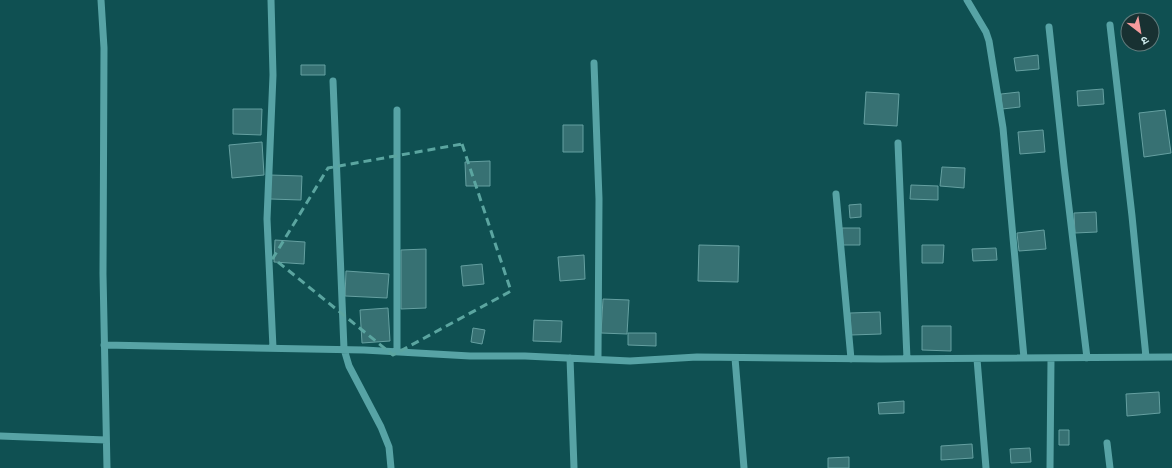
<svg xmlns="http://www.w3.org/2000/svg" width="1172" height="468" font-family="'Golos Text','Noto Sans Devanagari',sans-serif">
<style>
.building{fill:#377173;stroke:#65a0a1}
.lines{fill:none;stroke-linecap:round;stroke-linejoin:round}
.minor{stroke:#57a3a5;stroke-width:7}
.marked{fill:none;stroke:#5ba5a0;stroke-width:3;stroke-dasharray:8 5;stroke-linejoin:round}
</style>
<rect width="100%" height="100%" fill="#0f5052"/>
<path class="building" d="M 1038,55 L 1039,69 L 1016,71 L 1014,58 Z
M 301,65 L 325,65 L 325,75 L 301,75 Z
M 1103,89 L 1104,104 L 1078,106 L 1077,91 Z
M 866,92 L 899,94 L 897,126 L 864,124 Z
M 1019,92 L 1020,107 L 1002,109 L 1001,94 Z
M 233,109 L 262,109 L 261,135 L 233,134 Z
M 1165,110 L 1171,153 L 1144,157 L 1139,113 Z
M 563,125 L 583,125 L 583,152 L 563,152 Z
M 1043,130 L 1045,152 L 1020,154 L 1018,132 Z
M 262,142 L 264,175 L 232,178 L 229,145 Z
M 490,161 L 490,186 L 466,186 L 465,162 Z
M 942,167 L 965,168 L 964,188 L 940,186 Z
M 270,175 L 302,176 L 301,200 L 270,199 Z
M 911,185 L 938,186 L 938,200 L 910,199 Z
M 861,204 L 861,217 L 850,218 L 849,205 Z
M 1096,212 L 1097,232 L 1075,233 L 1074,213 Z
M 842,228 L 860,228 L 860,245 L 843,245 Z
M 1044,230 L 1046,249 L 1019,251 L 1017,233 Z
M 275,240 L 305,242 L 304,264 L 274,262 Z
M 699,245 L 739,246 L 738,282 L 698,281 Z
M 922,245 L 944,245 L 943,263 L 922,263 Z
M 996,248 L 997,260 L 973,261 L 972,249 Z
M 426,249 L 426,308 L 401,309 L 401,250 Z
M 584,255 L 585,279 L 560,281 L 558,257 Z
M 482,264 L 484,284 L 463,286 L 461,266 Z
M 346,271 L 389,274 L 387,298 L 345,296 Z
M 603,299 L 629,300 L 627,334 L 601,333 Z
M 388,308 L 390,341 L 362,343 L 360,310 Z
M 880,312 L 881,334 L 851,335 L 850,313 Z
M 534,320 L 562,321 L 561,342 L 533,341 Z
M 922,326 L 951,326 L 951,351 L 922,350 Z
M 473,328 L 485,330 L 482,344 L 471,342 Z
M 628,333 L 656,333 L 656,346 L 628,345 Z
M 1159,392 L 1160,413 L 1127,416 L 1126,394 Z
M 904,401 L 904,413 L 879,414 L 878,403 Z
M 1059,430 L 1069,430 L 1069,445 L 1059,445 Z
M 972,444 L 973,458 L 941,460 L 941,446 Z
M 1030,448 L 1031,462 L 1011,463 L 1010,449 Z
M 849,457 L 849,468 L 828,468 L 828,458 Z"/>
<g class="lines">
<path class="minor" d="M 101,0 L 104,48 L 103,274 L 107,468
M 271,0 L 273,75 L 267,219 L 273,348
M 967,0 L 986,32 L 989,41 L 1003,128 L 1024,358
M 1110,25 L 1132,216 L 1146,357
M 1049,27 L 1064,166 L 1087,358
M 594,63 L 599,199 L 598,359
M 333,81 L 344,349 L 349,366 L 381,427 L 389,447 L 391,468
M 898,143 L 907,359
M 836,194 L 851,359
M 104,345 L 364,350 L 470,356 L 525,356 L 630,361 L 697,357 L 881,359 L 1172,357
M 397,352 L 397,110
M 570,358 L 574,468
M 735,358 L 744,468
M 977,359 L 986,468
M 0,436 L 106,440
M 1107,443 L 1110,468
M 1050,468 L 1051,359"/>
</g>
<path class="marked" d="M 462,144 L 511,291 L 393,355 L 273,258 L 328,168 Z"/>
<g transform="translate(1140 32) rotate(149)"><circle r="19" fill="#183132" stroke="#617b7c"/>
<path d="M0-3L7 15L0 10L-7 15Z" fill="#f59b9d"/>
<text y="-6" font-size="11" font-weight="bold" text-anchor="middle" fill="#ceebec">उ</text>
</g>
</svg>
